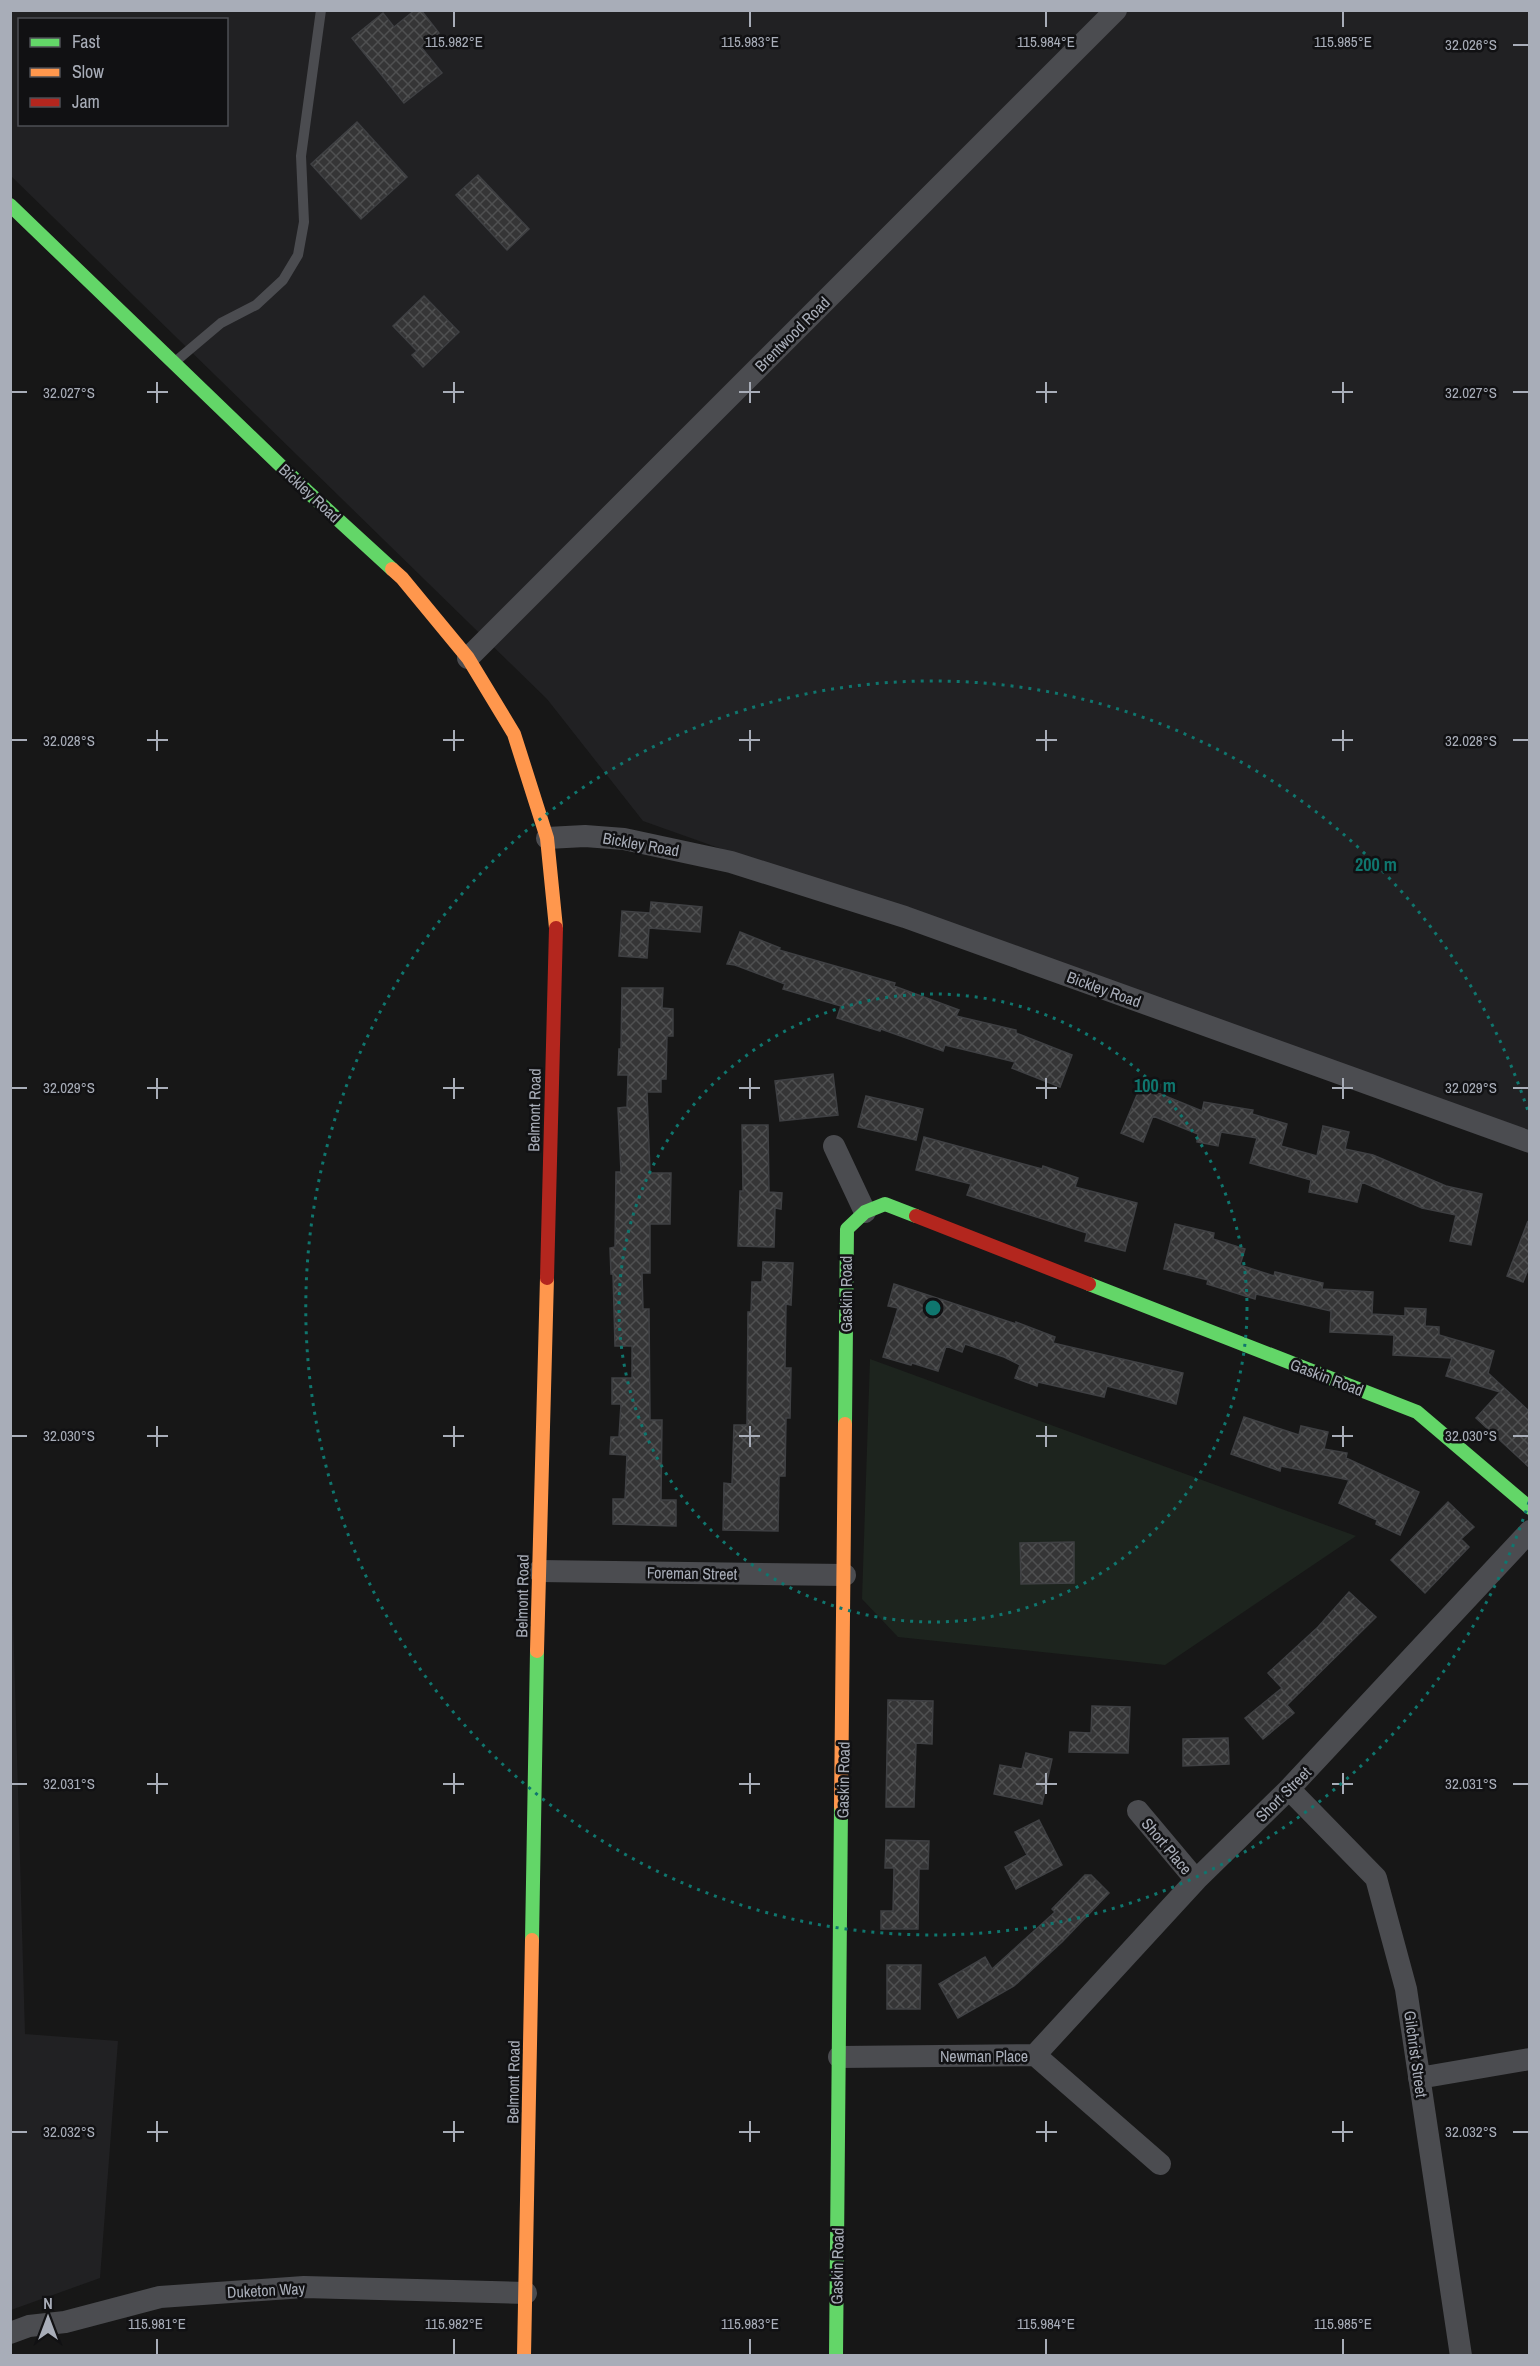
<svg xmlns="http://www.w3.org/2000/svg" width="1540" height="2366" font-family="'Archivo Narrow',sans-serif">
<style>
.built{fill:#212123;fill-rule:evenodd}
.green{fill:#1d241e}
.building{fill:url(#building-cross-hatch);stroke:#3f4043;stroke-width:1.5}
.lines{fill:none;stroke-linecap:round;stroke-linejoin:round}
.lane{stroke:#4b4c50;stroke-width:10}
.street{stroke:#4b4c50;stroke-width:22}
.fast{stroke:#63d668;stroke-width:14}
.slow{stroke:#ff974d;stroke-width:14}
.jam{stroke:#b3261e;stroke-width:14}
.ticks{fill:none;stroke:#a8adb8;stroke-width:2}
.ring{fill:none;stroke:#0f766e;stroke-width:3;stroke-dasharray:3 6}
.labels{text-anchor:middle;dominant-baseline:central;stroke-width:5;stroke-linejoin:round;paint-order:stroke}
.street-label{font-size:16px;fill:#a8adb8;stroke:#111113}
.ticks-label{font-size:15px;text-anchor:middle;fill:#a8adb8;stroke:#111113;stroke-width:5;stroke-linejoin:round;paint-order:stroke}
.centre{fill:#0f766e;stroke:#111113;stroke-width:3}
.ring-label{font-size:18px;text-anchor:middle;font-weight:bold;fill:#0f766e;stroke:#111113;stroke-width:5;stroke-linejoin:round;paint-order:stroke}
</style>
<defs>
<pattern id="building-cross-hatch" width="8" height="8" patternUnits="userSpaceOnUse" patternTransform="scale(1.5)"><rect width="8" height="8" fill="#353536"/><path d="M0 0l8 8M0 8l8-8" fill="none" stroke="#4f5051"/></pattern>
</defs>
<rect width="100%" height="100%" fill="#171717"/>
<path class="built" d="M 10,11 L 1529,11 L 1529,1136 L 643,821 L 547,699 L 11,176 ZM 20,20 L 226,20 L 226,124 L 20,124 Z
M 11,1547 L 25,2034 L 118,2041 L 100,2278 L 11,2310 Z"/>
<path class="green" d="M 870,1359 L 1356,1536 L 1165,1665 L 898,1637 L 862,1599 Z"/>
<path class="building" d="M 415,10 L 421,10 L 439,33 L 421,47 L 442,73 L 404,103 L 352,38 L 383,13 L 394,27 Z
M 357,122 L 407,177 L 361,219 L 311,164 Z
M 478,175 L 529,229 L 507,250 L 456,195 Z
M 424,296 L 459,332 L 423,367 L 412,355 L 417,351 L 393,326 Z
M 651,902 L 702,907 L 700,932 L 649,928 L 647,958 L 619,956 L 622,911 L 650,913 Z
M 740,932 L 780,948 L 779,950 L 895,983 L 894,986 L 959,1010 L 956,1016 L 1016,1030 L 1016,1033 L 1072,1055 L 1060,1087 L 1012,1068 L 1015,1062 L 945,1045 L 943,1051 L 881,1029 L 880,1031 L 837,1018 L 841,1006 L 783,989 L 785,984 L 735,965 L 727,964 Z
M 622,988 L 663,988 L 662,1008 L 673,1009 L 673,1036 L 667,1036 L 666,1079 L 661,1079 L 661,1092 L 647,1092 L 650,1173 L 671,1173 L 670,1224 L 650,1224 L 650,1273 L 642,1273 L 643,1309 L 649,1309 L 650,1420 L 662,1420 L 661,1500 L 676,1500 L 676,1526 L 613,1524 L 613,1499 L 625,1499 L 627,1455 L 610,1454 L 611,1437 L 619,1437 L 621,1404 L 612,1404 L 612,1378 L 632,1378 L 632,1346 L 615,1346 L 613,1274 L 611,1274 L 610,1248 L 615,1247 L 616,1172 L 621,1172 L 618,1108 L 627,1107 L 628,1075 L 618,1075 L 619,1049 L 621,1049 Z
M 833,1074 L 838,1115 L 780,1121 L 775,1081 Z
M 1144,1078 L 1161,1085 L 1158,1093 L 1202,1111 L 1204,1102 L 1253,1110 L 1252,1114 L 1287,1124 L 1281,1146 L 1317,1156 L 1323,1126 L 1349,1132 L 1345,1149 L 1373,1155 L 1446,1186 L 1482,1194 L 1471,1245 L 1450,1241 L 1456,1215 L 1422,1208 L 1362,1182 L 1357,1202 L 1309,1192 L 1311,1180 L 1250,1163 L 1257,1138 L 1221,1132 L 1218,1146 L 1197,1142 L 1198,1134 L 1153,1116 L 1143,1142 L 1121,1133 Z
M 866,1096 L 923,1109 L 916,1140 L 858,1127 Z
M 742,1125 L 768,1125 L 769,1192 L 782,1193 L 781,1209 L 775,1208 L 774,1247 L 738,1246 L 740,1191 L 743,1191 Z
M 924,1137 L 1042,1169 L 1043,1166 L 1078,1178 L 1075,1187 L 1137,1203 L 1125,1251 L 1085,1241 L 1087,1233 L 967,1195 L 971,1184 L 916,1170 Z
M 1528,1221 L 1530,1265 L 1523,1282 L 1507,1276 Z
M 1175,1224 L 1214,1233 L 1213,1239 L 1245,1249 L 1240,1265 L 1274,1276 L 1275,1272 L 1323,1283 L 1322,1289 L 1373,1292 L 1372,1314 L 1405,1316 L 1405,1308 L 1426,1309 L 1425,1326 L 1439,1327 L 1439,1335 L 1494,1351 L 1488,1373 L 1530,1412 L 1530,1468 L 1476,1418 L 1500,1392 L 1446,1376 L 1452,1358 L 1393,1355 L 1394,1335 L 1330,1332 L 1331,1311 L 1256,1294 L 1255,1299 L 1207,1284 L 1208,1280 L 1164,1269 Z
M 763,1262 L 793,1263 L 791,1305 L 786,1304 L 785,1368 L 791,1368 L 790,1418 L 786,1418 L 785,1476 L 779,1476 L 778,1531 L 723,1530 L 724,1483 L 732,1484 L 734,1425 L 747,1425 L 748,1312 L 751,1312 L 752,1282 L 762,1282 Z
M 894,1284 L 1016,1324 L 1016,1322 L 1055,1337 L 1053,1343 L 1183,1373 L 1176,1404 L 1107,1386 L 1104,1397 L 1038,1382 L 1037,1386 L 1015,1378 L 1020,1365 L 1004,1357 L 965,1344 L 962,1352 L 946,1346 L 938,1371 L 912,1363 L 911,1365 L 883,1357 L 898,1308 L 888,1306 Z
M 1244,1417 L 1299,1435 L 1301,1426 L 1328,1432 L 1324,1449 L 1347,1453 L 1346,1458 L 1419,1492 L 1400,1535 L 1376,1524 L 1377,1520 L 1339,1503 L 1349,1480 L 1281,1466 L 1280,1471 L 1231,1454 Z
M 1448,1502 L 1474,1527 L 1461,1539 L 1469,1547 L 1425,1593 L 1391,1560 Z
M 1074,1542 L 1074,1583 L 1021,1584 L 1020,1543 Z
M 1349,1592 L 1376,1617 L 1287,1705 L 1294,1713 L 1263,1739 L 1245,1718 L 1282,1688 L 1268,1673 L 1318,1627 Z
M 888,1700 L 933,1701 L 932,1744 L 916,1743 L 914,1807 L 886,1807 Z
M 1092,1706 L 1130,1707 L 1128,1753 L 1069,1752 L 1070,1732 L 1091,1733 Z
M 1228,1738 L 1229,1764 L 1183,1766 L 1183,1739 Z
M 1026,1753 L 1052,1759 L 1042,1804 L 994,1794 L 1000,1765 L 1022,1769 Z
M 1039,1820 L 1062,1865 L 1016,1889 L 1005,1867 L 1027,1855 L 1015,1832 Z
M 886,1840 L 929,1841 L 928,1869 L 919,1869 L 918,1929 L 881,1929 L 881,1911 L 893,1911 L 894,1868 L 885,1868 Z
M 1085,1875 L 1091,1875 L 1109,1893 L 1062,1942 L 1014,1986 L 958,2018 L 939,1984 L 985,1957 L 992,1969 L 1055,1912 L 1052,1909 Z
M 887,1965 L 921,1965 L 920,2009 L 887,2009 Z"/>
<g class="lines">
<path class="lane" d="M 176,361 L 221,323 L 256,305 L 283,280 L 298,255 L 304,222 L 301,156 L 321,10"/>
<path class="street" d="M 468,658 L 1116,10
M 547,838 L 585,836 L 624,839 L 731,862 L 905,917 L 1530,1142
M 834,1146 L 865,1212
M 539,1571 L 845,1575
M 1289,1789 L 1376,1878 L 1406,1989 L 1461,2356
M 1138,1811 L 1196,1880
M 1035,2055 L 1196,1880 L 1289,1789 L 1530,1531
M 839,2057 L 1035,2055 L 1160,2164
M 1419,2078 L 1530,2059
M 10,2333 L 29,2326 L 65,2322 L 160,2297 L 304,2287 L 526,2293"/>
<path class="fast" d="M 10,205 L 309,493 L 392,569
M 1089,1284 L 1417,1412 L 1530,1508
M 845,1424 L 847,1229 L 865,1212 L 885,1204 L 916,1216
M 532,1940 L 537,1651
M 836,2356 L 841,1806"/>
<path class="slow" d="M 392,569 L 402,578 L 468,658 L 514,734 L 547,838 L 556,928
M 537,1651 L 547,1278
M 841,1806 L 845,1424
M 524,2356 L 532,1940"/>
<path class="jam" d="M 916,1216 L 1089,1284
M 547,1278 L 556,928"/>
</g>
<path class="ticks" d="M 454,12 L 454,27M 750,12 L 750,27M 1046,12 L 1046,27M 1343,12 L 1343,27M 1513,45 L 1528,45M 157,382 L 157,403M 454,382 L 454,403M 750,382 L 750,403M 1046,382 L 1046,403M 1343,382 L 1343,403M 12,392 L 27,392M 147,392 L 168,392M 443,392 L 464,392M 739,392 L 760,392M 1036,392 L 1057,392M 1332,392 L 1353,392M 1513,392 L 1528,392M 157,730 L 157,751M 454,730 L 454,751M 750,730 L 750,751M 1046,730 L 1046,751M 1343,730 L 1343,751M 12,740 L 27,740M 147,740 L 168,740M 443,740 L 464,740M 739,740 L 760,740M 1036,740 L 1057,740M 1332,740 L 1353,740M 1513,740 L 1528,740M 157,1078 L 157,1099M 454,1078 L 454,1099M 750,1078 L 750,1099M 1046,1078 L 1046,1099M 1343,1078 L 1343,1099M 12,1088 L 27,1088M 147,1088 L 168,1088M 443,1088 L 464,1088M 739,1088 L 760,1088M 1036,1088 L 1057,1088M 1332,1088 L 1353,1088M 1513,1088 L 1528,1088M 157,1426 L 157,1447M 454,1426 L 454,1447M 750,1426 L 750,1447M 1046,1426 L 1046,1447M 1343,1426 L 1343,1447M 12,1436 L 27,1436M 147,1436 L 168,1436M 443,1436 L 464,1436M 739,1436 L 760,1436M 1036,1436 L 1057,1436M 1332,1436 L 1353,1436M 1513,1436 L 1528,1436M 157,1773 L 157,1794M 454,1773 L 454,1794M 750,1773 L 750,1794M 1046,1773 L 1046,1794M 1343,1773 L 1343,1794M 12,1784 L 27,1784M 147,1784 L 168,1784M 443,1784 L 464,1784M 739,1784 L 760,1784M 1036,1784 L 1057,1784M 1332,1784 L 1353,1784M 1513,1784 L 1528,1784M 157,2121 L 157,2142M 454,2121 L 454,2142M 750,2121 L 750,2142M 1046,2121 L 1046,2142M 1343,2121 L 1343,2142M 12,2132 L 27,2132M 147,2132 L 168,2132M 443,2132 L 464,2132M 739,2132 L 760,2132M 1036,2132 L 1057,2132M 1332,2132 L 1353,2132M 1513,2132 L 1528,2132M 157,2339 L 157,2354M 454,2339 L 454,2354M 750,2339 L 750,2354M 1046,2339 L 1046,2354M 1343,2339 L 1343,2354"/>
<g class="ring">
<circle cx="933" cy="1308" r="314"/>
<path d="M1529 1502A627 627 0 1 1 1529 1114"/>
</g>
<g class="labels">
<g class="street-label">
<text transform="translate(792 334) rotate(-45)">Brentwood Road</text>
<text transform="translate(310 493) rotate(43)">Bickley Road</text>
<text transform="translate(641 844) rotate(10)">Bickley Road</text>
<text transform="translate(1104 989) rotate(20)">Bickley Road</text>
<text transform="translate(534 1110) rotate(-89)">Belmont Road</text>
<text transform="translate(846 1294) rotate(-90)">Gaskin Road</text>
<text transform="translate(1327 1377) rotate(21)">Gaskin Road</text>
<text transform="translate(692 1573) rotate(1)">Foreman Street</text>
<text transform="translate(522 1596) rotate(-89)">Belmont Road</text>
<text transform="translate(843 1780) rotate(-89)">Gaskin Road</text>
<text transform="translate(1283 1794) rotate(-45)">Short Street</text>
<text transform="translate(1167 1846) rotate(50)">Short Place</text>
<text transform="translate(1416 2054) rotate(82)">Gilchrist Street</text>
<text x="984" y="2056">Newman Place</text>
<text transform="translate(513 2082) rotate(-89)">Belmont Road</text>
<text transform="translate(837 2266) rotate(-89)">Gaskin Road</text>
<text transform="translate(266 2290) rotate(-3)">Duketon Way</text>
</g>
</g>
<g class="ticks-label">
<text x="454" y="47">115.982°E</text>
<text x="750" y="47">115.983°E</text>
<text x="1046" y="47">115.984°E</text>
<text x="1343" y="47">115.985°E</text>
<text x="1471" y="50">32.026°S</text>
<text x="69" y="398">32.027°S</text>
<text x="1471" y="398">32.027°S</text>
<text x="69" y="746">32.028°S</text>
<text x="1471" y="746">32.028°S</text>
<text x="69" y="1093">32.029°S</text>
<text x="1471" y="1093">32.029°S</text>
<text x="69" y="1441">32.030°S</text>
<text x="1471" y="1441">32.030°S</text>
<text x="69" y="1789">32.031°S</text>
<text x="1471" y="1789">32.031°S</text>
<text x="69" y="2137">32.032°S</text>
<text x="1471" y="2137">32.032°S</text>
<text x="157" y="2329">115.981°E</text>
<text x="454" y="2329">115.982°E</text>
<text x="750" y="2329">115.983°E</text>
<text x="1046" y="2329">115.984°E</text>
<text x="1343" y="2329">115.985°E</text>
</g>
<circle cx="933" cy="1308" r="9" class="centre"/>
<g class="ring-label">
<text x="1376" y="871">200 m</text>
<text x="1155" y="1092">100 m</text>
</g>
<rect width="1540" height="2366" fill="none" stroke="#a8adb8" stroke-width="24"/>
<rect x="18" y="18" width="210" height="108" fill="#111113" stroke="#4d4f55" stroke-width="1.5"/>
<rect x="30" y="38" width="30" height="9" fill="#63d668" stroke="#4d4f55" stroke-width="1.5"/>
<text x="72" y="48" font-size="18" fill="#a8adb8">Fast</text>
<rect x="30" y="68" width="30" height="9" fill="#ff974d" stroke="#4d4f55" stroke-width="1.5"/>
<text x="72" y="78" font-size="18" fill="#a8adb8">Slow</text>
<rect x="30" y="98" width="30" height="9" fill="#b3261e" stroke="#4d4f55" stroke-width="1.5"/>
<text x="72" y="108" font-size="18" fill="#a8adb8">Jam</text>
<g transform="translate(48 2318)" stroke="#111113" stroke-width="4.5" paint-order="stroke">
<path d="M0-4.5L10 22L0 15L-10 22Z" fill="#a8adb8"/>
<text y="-9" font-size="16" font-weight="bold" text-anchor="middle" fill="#a8adb8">N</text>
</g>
</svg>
